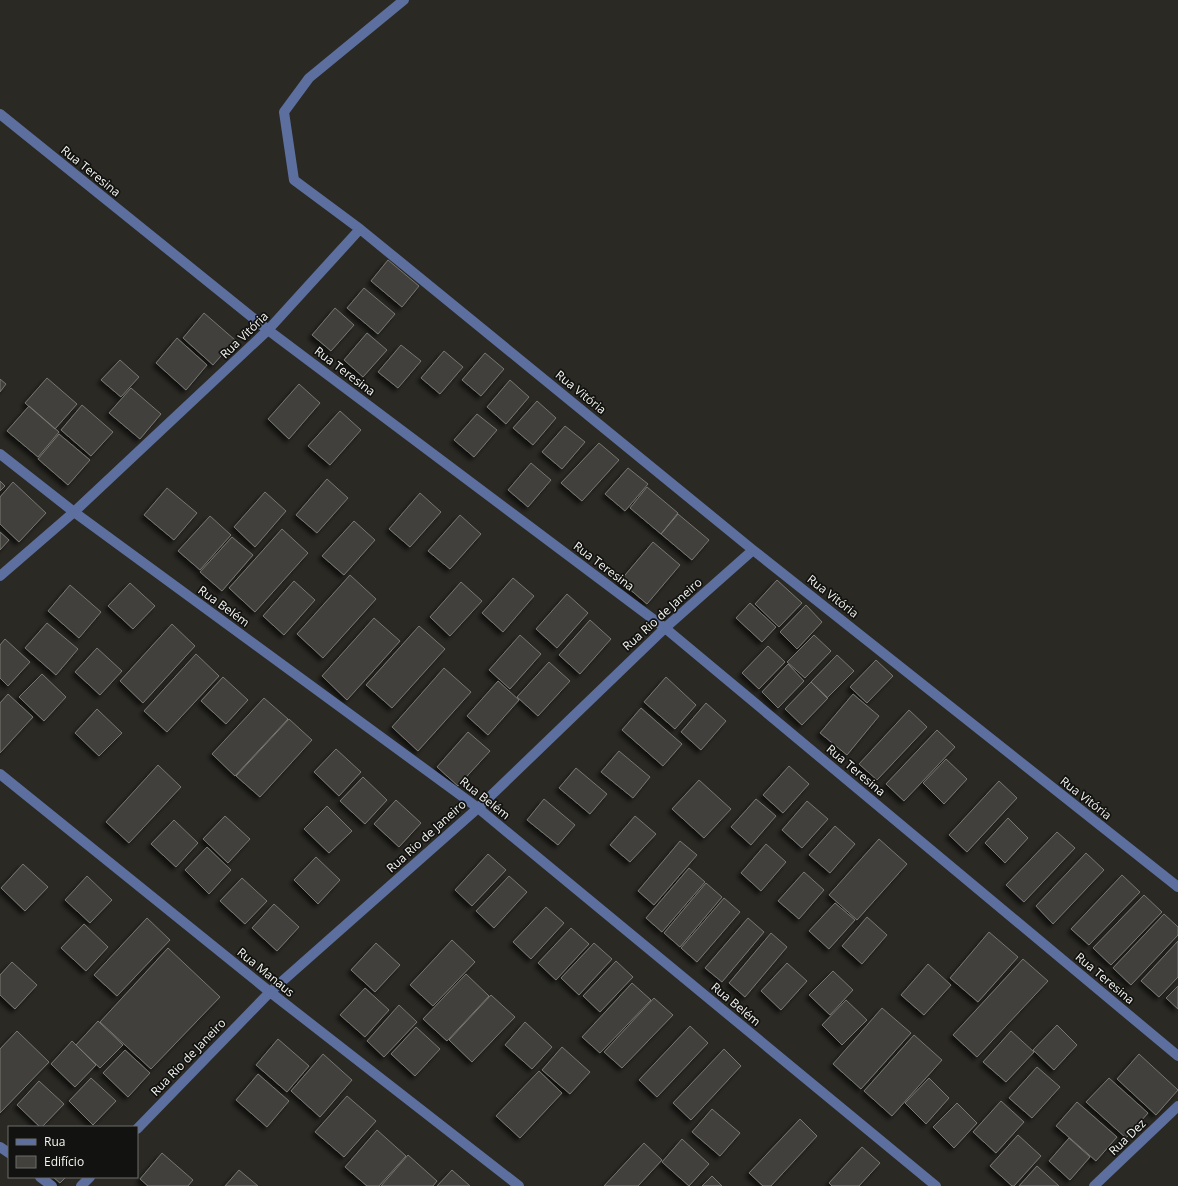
<svg xmlns="http://www.w3.org/2000/svg" width="1178" height="1186" font-family="'Open Sans',sans-serif">
<style>
.building{fill:#42413c;stroke:#787771;filter:url(#shadow)}
.lines{fill:none;stroke-linecap:round;stroke-linejoin:round}
.minor{stroke:#5d6f9e;stroke-width:10}
.labels{text-anchor:middle;dominant-baseline:central;stroke-width:3.5;stroke-linejoin:round;paint-order:stroke}
.street-label{font-size:12px;fill:#f4f4f0;stroke:#121210}
</style>
<defs>
<filter id="shadow"><feDropShadow dx="-3.5" dy="3.5" stdDeviation="2" flood-color="#0009"/></filter>
</defs>
<rect width="100%" height="100%" fill="#2a2924"/>
<path class="building" d="M 388,260 L 419,286 L 402,307 L 371,281 Z
M 364,288 L 395,314 L 378,334 L 347,308 Z
M 335,308 L 354,325 L 331,351 L 312,335 Z
M 204,313 L 235,340 L 213,365 L 183,338 Z
M 367,333 L 387,350 L 363,377 L 344,360 Z
M 177,338 L 207,365 L 186,390 L 156,363 Z
M 401,345 L 421,361 L 398,388 L 378,372 Z
M 444,351 L 463,367 L 440,394 L 421,378 Z
M 485,353 L 504,369 L 481,396 L 462,380 Z
M 120,360 L 139,377 L 121,397 L 101,380 Z
M 47,378 L 77,404 L 55,429 L 25,403 Z
M 0,379 L 6,384 L 0,392 Z
M 510,380 L 529,397 L 506,424 L 487,407 Z
M 299,384 L 320,403 L 289,439 L 268,419 Z
M 131,388 L 161,414 L 140,439 L 109,413 Z
M 537,401 L 556,418 L 533,445 L 513,428 Z
M 82,405 L 113,432 L 91,456 L 61,430 Z
M 29,406 L 59,432 L 38,457 L 7,431 Z
M 340,411 L 361,430 L 330,465 L 308,446 Z
M 477,414 L 497,430 L 474,457 L 454,440 Z
M 565,426 L 585,442 L 562,469 L 542,452 Z
M 59,434 L 90,460 L 68,485 L 38,459 Z
M 599,443 L 619,460 L 582,501 L 561,483 Z
M 531,463 L 551,480 L 528,507 L 508,490 Z
M 628,468 L 648,484 L 625,511 L 605,494 Z
M 327,479 L 348,498 L 317,533 L 296,515 Z
M 0,481 L 5,486 L 0,491 Z
M 13,482 L 46,513 L 19,542 L 0,524 L 0,497 Z
M 647,487 L 678,513 L 661,534 L 630,508 Z
M 167,488 L 197,513 L 174,540 L 144,515 Z
M 265,492 L 286,511 L 255,547 L 234,527 Z
M 420,493 L 441,512 L 410,547 L 389,529 Z
M 678,514 L 709,540 L 692,560 L 661,534 Z
M 460,515 L 481,534 L 450,569 L 428,551 Z
M 210,516 L 231,535 L 200,570 L 178,551 Z
M 354,521 L 375,540 L 344,575 L 322,556 Z
M 282,529 L 308,553 L 255,612 L 229,588 Z
M 0,532 L 9,540 L 0,550 Z
M 232,537 L 253,555 L 222,591 L 200,572 Z
M 653,542 L 680,565 L 647,604 L 620,581 Z
M 350,575 L 376,599 L 323,658 L 297,634 Z
M 513,578 L 534,596 L 503,632 L 482,613 Z
M 777,580 L 802,603 L 779,627 L 755,604 Z
M 294,581 L 315,600 L 284,635 L 263,616 Z
M 461,582 L 482,601 L 450,636 L 430,617 Z
M 130,583 L 155,606 L 133,629 L 108,606 Z
M 70,585 L 101,612 L 79,638 L 48,611 Z
M 567,594 L 588,613 L 557,648 L 536,629 Z
M 750,603 L 776,627 L 762,642 L 736,618 Z
M 806,605 L 822,622 L 797,649 L 780,632 Z
M 374,618 L 400,641 L 347,700 L 322,676 Z
M 590,620 L 611,639 L 580,674 L 559,655 Z
M 47,623 L 78,649 L 56,675 L 25,648 Z
M 172,624 L 195,646 L 143,703 L 120,681 Z
M 419,626 L 445,649 L 392,708 L 366,685 Z
M 520,635 L 541,654 L 510,689 L 489,670 Z
M 814,635 L 831,651 L 805,678 L 787,662 Z
M 5,639 L 30,662 L 8,686 L 0,678 L 0,645 Z
M 768,646 L 785,662 L 759,689 L 742,673 Z
M 97,648 L 122,671 L 100,695 L 75,672 Z
M 196,654 L 219,676 L 167,732 L 144,711 Z
M 837,655 L 854,671 L 827,698 L 811,682 Z
M 876,660 L 893,676 L 867,703 L 850,687 Z
M 549,662 L 570,681 L 538,716 L 517,697 Z
M 788,664 L 804,681 L 778,708 L 762,692 Z
M 444,668 L 471,692 L 418,751 L 392,727 Z
M 42,674 L 66,697 L 44,721 L 19,697 Z
M 223,677 L 248,700 L 226,724 L 201,701 Z
M 666,677 L 696,705 L 675,729 L 644,702 Z
M 498,681 L 519,700 L 488,735 L 467,716 Z
M 811,682 L 828,698 L 802,725 L 785,709 Z
M 8,694 L 33,717 L 0,753 L 0,703 Z
M 853,694 L 879,716 L 847,755 L 820,733 Z
M 264,698 L 288,719 L 235,776 L 212,754 Z
M 706,703 L 726,721 L 701,750 L 681,732 Z
M 641,708 L 682,744 L 663,766 L 622,730 Z
M 97,709 L 122,733 L 99,756 L 75,733 Z
M 909,710 L 927,727 L 877,780 L 859,764 Z
M 289,719 L 312,740 L 260,797 L 236,776 Z
M 937,730 L 955,747 L 904,801 L 886,784 Z
M 468,732 L 490,751 L 458,786 L 437,767 Z
M 336,749 L 361,772 L 339,796 L 314,772 Z
M 619,751 L 650,777 L 633,798 L 601,772 Z
M 946,759 L 967,779 L 944,804 L 923,783 Z
M 158,765 L 181,787 L 129,843 L 106,822 Z
M 789,766 L 809,784 L 783,813 L 763,795 Z
M 576,768 L 607,794 L 590,814 L 559,788 Z
M 363,777 L 387,800 L 365,824 L 340,801 Z
M 699,780 L 731,809 L 704,838 L 672,809 Z
M 999,781 L 1017,798 L 967,852 L 949,835 Z
M 544,799 L 575,825 L 558,845 L 527,820 Z
M 756,799 L 776,816 L 751,845 L 731,827 Z
M 396,800 L 421,823 L 399,847 L 374,824 Z
M 807,801 L 828,819 L 802,848 L 782,830 Z
M 327,806 L 352,831 L 329,853 L 304,829 Z
M 225,816 L 250,839 L 228,863 L 203,839 Z
M 635,816 L 656,834 L 630,862 L 610,845 Z
M 1008,818 L 1028,838 L 1005,863 L 985,843 Z
M 174,820 L 198,843 L 176,867 L 151,844 Z
M 835,826 L 855,844 L 830,873 L 809,855 Z
M 1057,832 L 1075,848 L 1024,902 L 1006,885 Z
M 879,839 L 907,864 L 857,920 L 829,895 Z
M 680,841 L 697,855 L 654,905 L 638,891 Z
M 766,844 L 786,862 L 761,891 L 741,873 Z
M 207,847 L 231,870 L 209,894 L 185,870 Z
M 1086,853 L 1104,870 L 1053,924 L 1036,906 Z
M 488,854 L 506,870 L 472,906 L 455,890 Z
M 316,857 L 340,880 L 318,904 L 294,880 Z
M 23,864 L 48,887 L 25,911 L 1,888 Z
M 689,868 L 705,882 L 662,932 L 646,918 Z
M 804,872 L 824,890 L 799,919 L 778,901 Z
M 1122,875 L 1140,892 L 1089,945 L 1071,929 Z
M 87,876 L 112,900 L 90,923 L 65,900 Z
M 509,876 L 527,892 L 494,928 L 476,911 Z
M 242,878 L 267,901 L 245,924 L 220,901 Z
M 706,883 L 722,897 L 680,947 L 664,933 Z
M 1144,895 L 1162,912 L 1111,965 L 1093,948 Z
M 724,898 L 740,912 L 697,962 L 681,948 Z
M 835,903 L 855,920 L 829,949 L 809,931 Z
M 274,904 L 299,927 L 277,951 L 252,928 Z
M 546,907 L 564,923 L 531,959 L 513,942 Z
M 1164,914 L 1178,927 L 1178,935 L 1131,985 L 1113,968 Z
M 867,917 L 887,935 L 862,964 L 842,946 Z
M 147,918 L 170,940 L 117,996 L 94,975 Z
M 748,918 L 764,932 L 722,982 L 705,968 Z
M 84,924 L 108,947 L 86,971 L 61,948 Z
M 571,928 L 589,944 L 556,980 L 538,963 Z
M 989,932 L 1018,957 L 978,1002 L 950,978 Z
M 771,933 L 787,947 L 745,997 L 729,983 Z
M 452,940 L 475,962 L 433,1006 L 410,985 Z
M 1178,941 L 1178,977 L 1159,997 L 1141,981 Z
M 376,943 L 400,965 L 375,992 L 351,970 Z
M 594,943 L 612,959 L 579,995 L 561,978 Z
M 168,948 L 220,997 L 151,1069 L 100,1022 Z
M 1023,959 L 1048,981 L 977,1057 L 953,1035 Z
M 616,961 L 633,977 L 600,1012 L 583,996 Z
M 12,962 L 37,985 L 15,1009 L 0,995 L 0,975 Z
M 787,963 L 807,981 L 781,1010 L 761,991 Z
M 928,964 L 951,985 L 924,1015 L 901,995 Z
M 833,971 L 853,990 L 830,1015 L 809,995 Z
M 466,974 L 489,996 L 447,1041 L 423,1019 Z
M 632,983 L 651,1000 L 600,1053 L 582,1037 Z
M 1178,986 L 1178,1009 L 1166,998 Z
M 365,988 L 389,1010 L 365,1037 L 340,1015 Z
M 491,995 L 515,1017 L 472,1062 L 449,1040 Z
M 654,998 L 673,1015 L 622,1068 L 604,1052 Z
M 846,1000 L 867,1020 L 842,1045 L 822,1025 Z
M 399,1005 L 417,1022 L 384,1057 L 367,1041 Z
M 882,1008 L 911,1033 L 861,1089 L 833,1064 Z
M 98,1021 L 123,1045 L 100,1068 L 76,1045 Z
M 525,1022 L 552,1047 L 532,1069 L 505,1045 Z
M 1057,1025 L 1077,1045 L 1054,1070 L 1033,1050 Z
M 690,1026 L 708,1043 L 657,1097 L 639,1080 Z
M 416,1027 L 440,1049 L 415,1076 L 391,1054 Z
M 17,1031 L 49,1062 L 0,1113 L 0,1049 Z
M 1011,1031 L 1034,1052 L 1006,1082 L 983,1062 Z
M 914,1035 L 942,1060 L 892,1116 L 864,1091 Z
M 278,1039 L 309,1066 L 287,1092 L 256,1065 Z
M 72,1041 L 96,1065 L 75,1087 L 51,1064 Z
M 562,1047 L 590,1072 L 570,1094 L 542,1070 Z
M 724,1049 L 741,1066 L 691,1120 L 673,1103 Z
M 125,1050 L 150,1073 L 128,1097 L 103,1073 Z
M 323,1054 L 352,1080 L 320,1117 L 291,1091 Z
M 1139,1054 L 1178,1090 L 1156,1115 L 1117,1079 Z
M 1037,1067 L 1060,1087 L 1032,1118 L 1009,1098 Z
M 539,1071 L 562,1093 L 520,1138 L 496,1116 Z
M 258,1074 L 289,1101 L 267,1127 L 236,1100 Z
M 91,1078 L 116,1101 L 93,1125 L 69,1101 Z
M 929,1078 L 949,1098 L 926,1124 L 905,1103 Z
M 1109,1078 L 1148,1113 L 1126,1138 L 1086,1102 Z
M 39,1081 L 64,1104 L 42,1127 L 40,1127 L 17,1105 Z
M 347,1096 L 376,1121 L 344,1157 L 315,1132 Z
M 1001,1101 L 1024,1122 L 996,1153 L 973,1132 Z
M 1077,1102 L 1117,1137 L 1096,1161 L 1056,1126 Z
M 957,1103 L 977,1123 L 954,1148 L 933,1127 Z
M 712,1109 L 740,1133 L 720,1156 L 692,1132 Z
M 800,1119 L 817,1136 L 771,1186 L 763,1186 L 749,1173 Z
M 377,1130 L 406,1156 L 379,1186 L 367,1186 L 345,1167 Z
M 1018,1135 L 1041,1156 L 1014,1186 L 1012,1186 L 990,1166 Z
M 1069,1138 L 1090,1157 L 1070,1180 L 1049,1161 Z
M 682,1139 L 709,1164 L 689,1186 L 662,1162 Z
M 644,1143 L 662,1160 L 638,1186 L 604,1186 Z
M 862,1147 L 880,1163 L 859,1186 L 832,1186 L 829,1183 Z
M 162,1153 L 193,1180 L 188,1186 L 148,1186 L 140,1179 Z
M 408,1155 L 437,1181 L 433,1186 L 381,1186 Z
M 1037,1166 L 1059,1186 L 1019,1186 Z
M 239,1170 L 258,1186 L 225,1186 Z
M 452,1170 L 470,1186 L 437,1186 Z
M 712,1176 L 722,1186 L 702,1186 Z
M 53,1177 L 66,1177 L 60,1183 Z"/>
<g class="lines">
<path class="minor" d="M 404,0 L 309,78 L 284,112 L 294,180 L 360,229 L 753,550 L 1178,887
M 0,114 L 268,330 L 665,628 L 1178,1056
M 0,454 L 74,512 L 478,808 L 936,1186
M 0,576 L 74,512 L 268,330 L 360,229
M 0,774 L 270,992 L 519,1186
M 137,1129 L 270,992 L 478,808 L 665,628 L 753,550
M 0,1147 L 9,1153
M 40,1177 L 52,1186
M 81,1186 L 90,1177
M 1094,1186 L 1178,1106"/>
</g>
<g class="labels">
<g class="street-label">
<text transform="translate(91 171) rotate(39)">Rua Teresina</text>
<text transform="translate(244 335) rotate(-44)">Rua Vitória</text>
<text transform="translate(345 371) rotate(37)">Rua Teresina</text>
<text transform="translate(581 392) rotate(39)">Rua Vitória</text>
<text transform="translate(604 566) rotate(37)">Rua Teresina</text>
<text transform="translate(833 596) rotate(38)">Rua Vitória</text>
<text transform="translate(224 606) rotate(36)">Rua Belém</text>
<text transform="translate(662 614) rotate(-42)">Rua Rio de Janeiro</text>
<text transform="translate(856 770) rotate(40)">Rua Teresina</text>
<text transform="translate(485 798) rotate(38)">Rua Belém</text>
<text transform="translate(1086 798) rotate(38)">Rua Vitória</text>
<text transform="translate(426 836) rotate(-42)">Rua Rio de Janeiro</text>
<text transform="translate(266 972) rotate(39)">Rua Manaus</text>
<text transform="translate(1105 978) rotate(40)">Rua Teresina</text>
<text transform="translate(736 1004) rotate(40)">Rua Belém</text>
<text transform="translate(188 1057) rotate(-46)">Rua Rio de Janeiro</text>
<text transform="translate(1127 1137) rotate(-44)">Rua Dez</text>
</g>
</g>
<rect x="8" y="1126" width="130" height="52" fill="#121210" stroke="#6c6c6a"/>
<rect x="16" y="1139" width="20" height="6" fill="#5d6f9e" stroke="#6c6c6a"/>
<text x="44" y="1146" font-size="12" fill="#f4f4f0">Rua</text>
<rect x="16" y="1156" width="20" height="12" fill="#42413c" stroke="#6c6c6a"/>
<text x="44" y="1166" font-size="12" fill="#f4f4f0">Edifício</text>
</svg>
